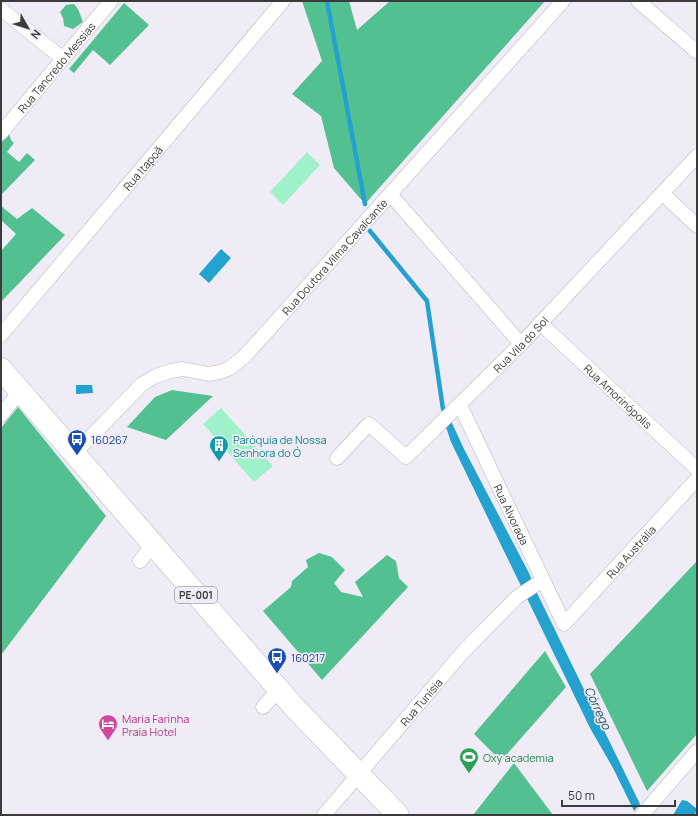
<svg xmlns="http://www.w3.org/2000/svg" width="698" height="816" font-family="Manrope,sans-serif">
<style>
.green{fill:#9ff1c9}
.forest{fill:#53c091}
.water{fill:#23a1cf}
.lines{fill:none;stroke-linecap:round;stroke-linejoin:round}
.stream{stroke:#23a1cf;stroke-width:4.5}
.street-casing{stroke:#b7b3bc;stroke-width:15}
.primary-casing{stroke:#b7b3bc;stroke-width:23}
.street{stroke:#fff;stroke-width:14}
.primary{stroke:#fff;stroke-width:22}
.labels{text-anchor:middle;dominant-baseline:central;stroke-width:3.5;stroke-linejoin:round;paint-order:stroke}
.shield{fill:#f0ecf5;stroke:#716f74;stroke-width:1}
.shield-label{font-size:10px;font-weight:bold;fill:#3b3a3d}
.street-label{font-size:11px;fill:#3b3a3d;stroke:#f0ecf5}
.transit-label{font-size:11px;fill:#164399;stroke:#f0ecf5;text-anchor:start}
.culture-label{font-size:11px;fill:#0d838f;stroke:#f0ecf5;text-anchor:start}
.hotel-label{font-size:11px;fill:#b23c85;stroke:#f0ecf5;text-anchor:start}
.leisure-label{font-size:11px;fill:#27864d;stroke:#f0ecf5;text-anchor:start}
.water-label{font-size:12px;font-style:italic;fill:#235266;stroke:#f0ecf5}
</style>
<rect width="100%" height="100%" fill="#f0ecf5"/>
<path class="green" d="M 307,152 L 320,165 L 283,205 L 270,192 Z
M 221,408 L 273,466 L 254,482 L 203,424 Z"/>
<path class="forest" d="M 302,1 L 349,1 L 357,30 L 390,1 L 545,1 L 365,204 L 334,168 L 321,116 L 292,94 L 322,61 Z
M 124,3 L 149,25 L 110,65 L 93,50 L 74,73 L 69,69 Z
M 74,4 L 78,9 L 83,22 L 73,29 L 64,26 L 63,18 L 60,12 L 66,5 Z
M 9,134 L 11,140 L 14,143 L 7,152 L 19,162 L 27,153 L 35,160 L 1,195 L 1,143 Z
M 1,206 L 17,219 L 32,208 L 65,235 L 1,302 L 1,251 L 16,234 L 1,220 Z
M 172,390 L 213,396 L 166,440 L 127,427 L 155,397 Z
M 18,407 L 106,516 L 1,655 L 1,428 Z
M 319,553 L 332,557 L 345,570 L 334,583 L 341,592 L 363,597 L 355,582 L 387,555 L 396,561 L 399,578 L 408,587 L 322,680 L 263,611 L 291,587 L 292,581 L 308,567 L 306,560 Z
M 697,561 L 697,734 L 647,791 L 590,674 Z
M 545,651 L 566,687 L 501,761 L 474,734 Z
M 514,763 L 553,815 L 473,815 Z"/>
<path class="water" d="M 221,249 L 231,258 L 209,283 L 199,274 Z
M 76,385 L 92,385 L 93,393 L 76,394 Z
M 451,421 L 464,449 L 529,573 L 536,591 L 640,804 L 634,811 L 613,768 L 590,728 L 451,442 L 445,424 Z
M 682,800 L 687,801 L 697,809 L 695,815 L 673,815 Z"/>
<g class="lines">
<path class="stream" d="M 327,1 L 365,204
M 370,231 L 427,301 L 443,409"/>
<defs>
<g id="street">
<path d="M 638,1 L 697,52"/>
<path d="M 1,9 L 62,58"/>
<path id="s1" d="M 1,133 L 111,1"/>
<path d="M 662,193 L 697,226"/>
<path d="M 390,194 L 521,344"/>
<path id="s2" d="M 540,323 L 697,469"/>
<path id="s3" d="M 1,335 L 283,1"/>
<path id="s4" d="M 460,405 L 564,624 L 697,479"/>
<path d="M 1,415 L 20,391"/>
<path id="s5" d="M 74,454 L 142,384 L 156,376 L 171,371 L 183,369 L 209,374 L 220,372 L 230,368 L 245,356 L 563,1"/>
<path id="s6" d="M 337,458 L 369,424 L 406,457 L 521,344 L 697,156"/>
<path d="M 140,561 L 153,545"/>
<path d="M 263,707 L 279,690"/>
<path id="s7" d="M 324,815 L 463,652 L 517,597 L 543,580"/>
<path d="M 642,815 L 697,751"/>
</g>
<path id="primary" d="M 1,369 L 295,708 L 398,815"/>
</defs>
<use href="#street" class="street-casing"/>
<use href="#primary" class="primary-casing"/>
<use href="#street" class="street"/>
<use href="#primary" class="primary"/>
</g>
<defs>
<symbol id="bus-pin" viewBox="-11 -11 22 30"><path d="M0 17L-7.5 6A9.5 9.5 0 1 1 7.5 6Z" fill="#1a4fb4" stroke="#f0ecf5"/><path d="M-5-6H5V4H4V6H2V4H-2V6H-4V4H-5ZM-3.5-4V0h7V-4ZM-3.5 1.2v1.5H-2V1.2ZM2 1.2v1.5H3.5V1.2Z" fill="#fff"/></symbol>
<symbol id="building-pin" viewBox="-11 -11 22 30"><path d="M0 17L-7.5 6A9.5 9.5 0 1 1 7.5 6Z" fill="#0f9aa8" stroke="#f0ecf5"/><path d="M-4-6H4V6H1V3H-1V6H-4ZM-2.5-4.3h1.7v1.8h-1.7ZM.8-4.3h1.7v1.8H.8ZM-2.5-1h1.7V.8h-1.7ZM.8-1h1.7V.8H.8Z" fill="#fff"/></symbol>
<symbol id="hotel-pin" viewBox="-11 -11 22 30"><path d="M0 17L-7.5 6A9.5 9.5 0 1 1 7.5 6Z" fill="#d1479c" stroke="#f0ecf5"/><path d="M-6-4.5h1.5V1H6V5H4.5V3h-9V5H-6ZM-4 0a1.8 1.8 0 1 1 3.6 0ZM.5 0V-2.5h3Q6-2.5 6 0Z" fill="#fff"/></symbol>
<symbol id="stadium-pin" viewBox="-11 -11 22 30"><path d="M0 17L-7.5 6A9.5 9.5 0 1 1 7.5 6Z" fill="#2e9e5b" stroke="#f0ecf5"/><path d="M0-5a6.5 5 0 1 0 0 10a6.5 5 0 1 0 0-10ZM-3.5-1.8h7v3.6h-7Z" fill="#fff"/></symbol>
</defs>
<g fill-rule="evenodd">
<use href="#bus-pin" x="66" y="428" width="22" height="30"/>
<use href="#building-pin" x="208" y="434" width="22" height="30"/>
<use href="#bus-pin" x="266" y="646" width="22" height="30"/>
<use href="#hotel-pin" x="97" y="713" width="22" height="30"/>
<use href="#stadium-pin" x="458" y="746" width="22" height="30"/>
</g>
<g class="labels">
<rect class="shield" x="175" y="587" width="42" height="16" rx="3"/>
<g class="shield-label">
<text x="196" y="595">PE-001</text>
</g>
<g class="street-label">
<text stroke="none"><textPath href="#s1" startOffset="86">Rua Tancredo Messias</textPath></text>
<text stroke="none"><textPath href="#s3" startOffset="219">Rua Itapoã</textPath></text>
<text stroke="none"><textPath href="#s5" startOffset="343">Rua Doutora Vilma Cavalcante</textPath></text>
<text stroke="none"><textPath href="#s6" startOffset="257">Rua Vila do Sol</textPath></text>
<text stroke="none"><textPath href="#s2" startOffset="107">Rua Amorinópolis</textPath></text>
<text stroke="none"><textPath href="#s4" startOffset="121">Rua Alvorada</textPath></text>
<text stroke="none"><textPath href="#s4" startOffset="341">Rua Austrália</textPath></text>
<text stroke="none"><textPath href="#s7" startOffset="149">Rua Tunísia</textPath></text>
</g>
<g class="transit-label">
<text x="91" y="439">160267</text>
<text x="291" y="657">160217</text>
</g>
<g class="culture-label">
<text x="233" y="439">Paróquia de Nossa<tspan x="233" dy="13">Senhora do Ó</tspan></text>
</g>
<g class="hotel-label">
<text x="122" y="718">Maria Farinha<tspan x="122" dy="13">Praia Hotel</tspan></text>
</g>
<g class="leisure-label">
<text x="483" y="757">Oxy academia</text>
</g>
<g class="water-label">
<text transform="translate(598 708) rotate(65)">Córrego</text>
</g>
</g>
<rect width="698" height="816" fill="none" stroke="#3b3a3d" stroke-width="4"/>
<g transform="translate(28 28) rotate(129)" stroke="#f0ecf5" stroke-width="3" paint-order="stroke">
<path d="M0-3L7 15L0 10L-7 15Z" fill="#3b3a3d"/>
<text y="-6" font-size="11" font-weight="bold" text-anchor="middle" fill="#3b3a3d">N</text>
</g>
<path d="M562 800v6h113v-6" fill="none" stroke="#3b3a3d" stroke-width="2"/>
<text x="568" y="800" font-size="12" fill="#3b3a3d" stroke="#f0ecf5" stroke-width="3" paint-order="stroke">50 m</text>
</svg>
